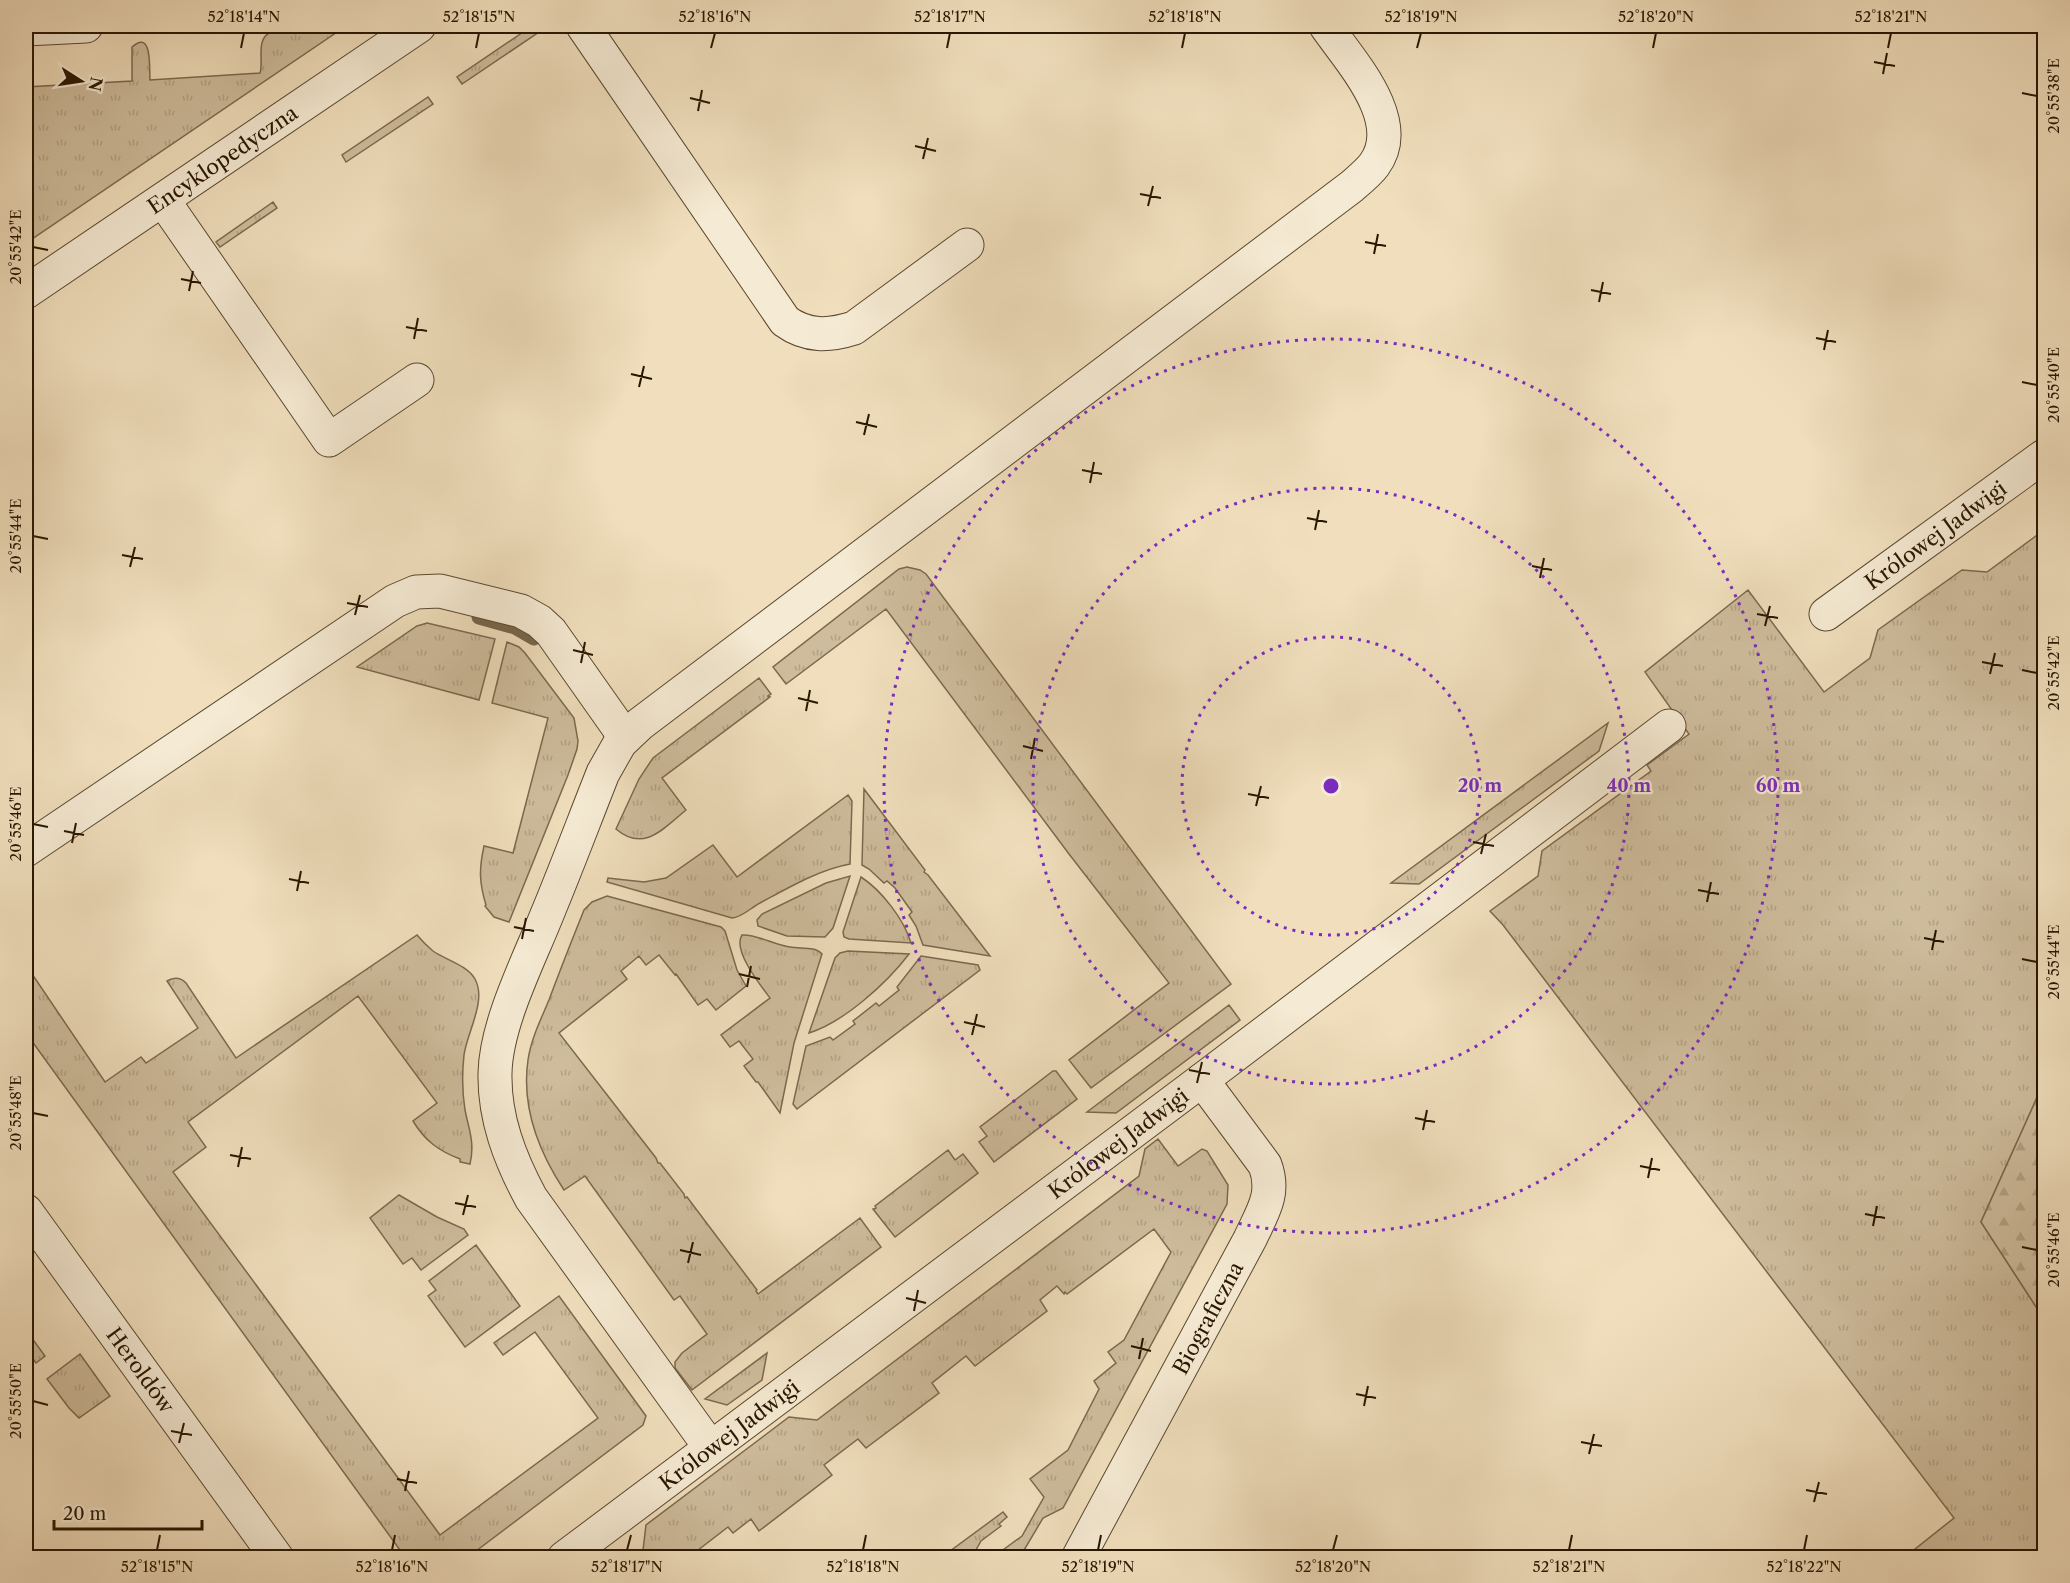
<svg xmlns="http://www.w3.org/2000/svg" width="2070" height="1583" font-family="'Libre Caslon Text',serif">
<style>
.grass{fill:url(#grass-tufts);stroke:#7b694e;stroke-width:1.5}
.forest{fill:url(#forest-firs);stroke:#7b694e;stroke-width:1.5}
.lines{fill:none;stroke-linecap:round;stroke-linejoin:round}
.stream{stroke:#77654a;stroke-width:15}
.minor-casing{stroke:#5a482f;stroke-width:35}
.minor{stroke:#f5ead3;stroke-width:33}
.ticks{fill:none;stroke:#281600;stroke-width:2}
.ring{fill:none;stroke:#7b2cbf;stroke-width:3;stroke-dasharray:3 6}
.labels{text-anchor:middle;dominant-baseline:central;stroke-width:4.5;stroke-linejoin:round;paint-order:stroke}
.street-label{font-size:21px;fill:#281600;stroke:#f5ead3}
.centre{fill:#7b2cbf;stroke:#f5ead3;stroke-width:3}
.ring-label{font-size:18px;text-anchor:middle;font-weight:bold;fill:#7b2cbf;stroke:#f5ead3;stroke-width:4.5;stroke-linejoin:round;paint-order:stroke}
.neatline{fill:none;stroke:#281600;stroke-width:2}
.ticks-label{font-size:15px;text-anchor:middle;fill:#281600}
</style>
<defs>
<pattern id="grass-tufts" width="24" height="20" patternUnits="userSpaceOnUse" patternTransform="scale(1.5)"><rect width="24" height="20" fill="#cebc9c"/><path d="M3 7l-1-3M5 7V3M7 7l1-3M15 17l-1-3M17 17v-4M19 17l1-3" fill="none" stroke="#b1a185"/></pattern>
<pattern id="forest-firs" width="22" height="20" patternUnits="userSpaceOnUse" patternTransform="scale(1.5)"><rect width="22" height="20" fill="#cebc9c"/><path d="M5 1l3.5 6h-7zM16 11l3.5 6h-7z" fill="#b1a185"/></pattern>
</defs>
<rect width="100%" height="100%" fill="#f0debc"/>
<filter id="stains"><feTurbulence type="fractalNoise" baseFrequency=".00333" numOctaves="4"/><feColorMatrix values="0 0 0 0 .2 0 0 0 0 .09 0 0 0 0 .02 0 0 0 .5 -.17"/></filter>
<radialGradient id="worn" r=".72"><stop offset=".6" stop-color="#630" stop-opacity="0"/><stop offset="1" stop-color="#630" stop-opacity=".3"/></radialGradient>
<path class="grass" d="M 295,26 L 346,26 L 26,243 L 26,87 L 132,81 L 132,47 C 153,28 149,70 150,80 L 260,73 C 264,61 255,39 271,32 C 279,29 288,28 295,26 Z
M 532,26 L 548,26 L 462,84 L 457,77 Z
M 428,97 L 433,104 L 346,162 L 342,155 Z
M 273,202 L 277,208 L 220,247 L 216,242 Z
M 2044,530 L 2044,1082 L 1981,1222 L 2044,1319 L 2044,1557 L 1905,1557 L 1954,1518 L 1503,925 L 1490,911 L 1538,876 L 1542,851 L 1651,771 L 1647,765 L 1689,734 L 1645,672 L 1748,590 L 1824,692 L 1870,658 L 1878,630 L 1962,570 L 1987,572 Z
M 907,567 L 920,570 L 926,574 L 1231,984 L 1091,1088 L 1069,1060 L 1169,983 L 1069,854 L 886,609 L 786,684 L 773,667 L 899,569 Z
M 427,623 L 495,639 L 479,700 L 357,667 L 417,626 Z
M 507,642 L 519,647 L 525,653 L 574,718 L 578,741 L 577,749 L 568,775 L 509,922 L 494,917 L 485,906 L 486,905 C 479,882 479,869 484,846 L 513,853 L 548,718 L 492,703 Z
M 759,678 L 771,694 L 768,696 L 770,697 L 662,778 L 686,810 C 664,828 644,853 616,829 L 639,779 L 653,758 Z
M 1608,723 L 1599,751 L 1419,884 L 1391,883 Z
M 864,789 L 925,870 L 924,872 L 928,875 L 990,956 L 923,945 L 916,926 L 909,915 L 912,912 L 895,888 L 887,881 L 884,883 L 869,869 L 862,865 Z
M 848,795 L 852,801 L 850,864 C 818,870 788,888 760,903 C 752,907 741,918 732,918 L 607,882 L 608,878 L 644,882 L 666,878 L 713,845 L 737,877 Z
M 850,876 L 833,928 L 825,937 L 787,936 L 758,926 L 757,920 L 762,914 L 826,883 Z
M 861,877 C 881,890 904,919 911,943 L 849,939 L 844,937 L 843,932 Z
M 607,896 L 721,927 L 725,931 L 737,970 L 746,986 L 716,1010 L 707,999 L 698,1005 L 676,974 L 675,975 L 659,955 L 646,965 L 639,956 L 621,971 L 627,979 L 559,1033 L 656,1158 L 658,1163 L 660,1163 L 684,1194 L 685,1198 L 687,1197 L 757,1290 L 756,1291 L 758,1294 L 860,1218 L 881,1247 L 692,1390 L 675,1368 L 675,1362 L 682,1353 L 707,1334 L 680,1296 L 674,1300 L 585,1176 L 564,1190 C 539,1152 521,1108 528,1060 C 531,1039 541,1019 549,1000 C 560,970 572,940 584,910 L 592,902 Z
M 417,935 C 422,941 427,946 433,951 C 446,960 467,965 475,979 C 487,1001 467,1032 464,1055 C 462,1073 462,1091 465,1110 C 469,1130 475,1143 470,1164 L 460,1162 L 460,1159 C 439,1151 425,1141 413,1121 L 437,1103 L 358,996 L 188,1122 L 206,1147 L 173,1172 L 440,1535 L 598,1418 L 535,1332 L 503,1355 L 494,1343 L 559,1296 L 646,1416 L 643,1425 L 468,1557 L 405,1557 L 26,1033 L 26,965 L 105,1082 L 141,1057 L 146,1063 L 198,1028 L 167,981 C 174,977 180,977 186,983 L 236,1058 Z
M 742,935 C 757,934 774,945 790,947 C 801,949 815,946 822,954 L 794,1043 L 780,1113 L 758,1082 L 756,1082 L 744,1066 L 753,1059 L 739,1041 L 730,1047 L 721,1035 L 770,998 C 761,986 732,950 742,935 Z
M 848,951 L 909,954 C 887,983 844,1022 809,1033 L 835,958 L 840,953 Z
M 921,956 L 978,965 L 980,970 L 797,1109 L 793,1104 L 806,1046 L 830,1037 L 833,1040 L 855,1024 L 853,1021 L 876,1003 L 879,1006 L 899,990 L 897,987 Z
M 1229,1005 L 1240,1020 L 1116,1113 L 1087,1112 Z
M 1053,1071 L 1056,1071 L 1077,1099 L 994,1162 L 979,1142 L 987,1136 L 980,1127 Z
M 1158,1139 L 1178,1166 L 1202,1149 L 1207,1151 L 1228,1185 L 1227,1204 L 1063,1508 L 1043,1518 L 1020,1557 L 998,1557 L 996,1555 L 1022,1536 L 1044,1497 L 1030,1479 L 1068,1450 L 1099,1389 L 1094,1381 L 1116,1363 L 1108,1352 L 1124,1340 L 1171,1252 L 1154,1229 L 1067,1294 L 1065,1292 L 1064,1294 L 1057,1286 L 1040,1300 L 1047,1311 L 975,1366 L 966,1356 L 932,1383 L 939,1393 L 866,1448 L 858,1439 L 824,1465 L 832,1475 L 759,1531 L 751,1519 L 733,1533 L 728,1527 L 689,1557 L 634,1557 L 643,1550 L 646,1525 L 789,1417 L 817,1420 L 1139,1176 L 1145,1149 Z
M 948,1150 L 955,1160 L 963,1154 L 978,1173 L 895,1237 L 873,1209 L 876,1208 L 875,1206 Z
M 399,1195 L 437,1217 L 464,1229 L 468,1235 L 421,1270 L 412,1258 L 403,1264 L 370,1218 Z
M 476,1245 L 520,1306 L 465,1347 L 428,1296 L 436,1290 L 429,1281 Z
M 26,1330 L 45,1356 L 36,1363 L 26,1349 Z
M 767,1353 L 762,1380 L 727,1405 L 705,1399 Z
M 80,1354 L 110,1396 L 79,1418 L 69,1408 L 47,1379 Z
M 1003,1512 L 1007,1517 L 999,1524 L 1001,1526 L 981,1541 L 972,1557 L 942,1557 Z"/>
<path class="forest" d="M 2044,1082 L 2044,1319 L 1981,1222 Z"/>
<g class="lines">
<path class="stream" d="M 479,617 L 515,627 L 534,638"/>
<defs>
<g id="minor">
<path d="M 583,26 L 785,321 C 807,337 829,336 854,328 L 967,245"/>
<path d="M 26,29 L 86,26"/>
<path d="M 163,200 L 329,440 L 417,380"/>
<path id="s1" d="M 26,292 L 419,26"/>
<path id="s2" d="M 1826,614 L 2044,456"/>
<path d="M 26,850 L 395,601 L 416,592 L 440,591 L 521,611 L 539,621 L 551,632 L 625,737"/>
<path id="s3" d="M 26,1211 L 277,1558"/>
<path d="M 710,1447 L 531,1198 C 510,1159 494,1118 495,1073 C 496,1024 528,962 546,917 C 566,869 584,821 603,773 L 620,743 L 640,724 L 1351,187 C 1359,180 1368,173 1374,165 C 1407,121 1350,61 1326,26"/>
<path id="s4" d="M 564,1558 L 1202,1080 L 1669,726"/>
<path id="s5" d="M 1078,1558 L 1250,1239 C 1262,1213 1276,1194 1265,1165 L 1202,1080"/>
</g>
</defs>
<use href="#minor" class="minor-casing"/>
<use href="#minor" class="minor"/>
</g>
<path class="ticks" d="M 241,48 L 244,33M 476,48 L 479,33M 711,48 L 715,33M 947,48 L 950,33M 1182,48 L 1185,33M 1417,48 L 1421,33M 1653,48 L 1656,33M 1888,48 L 1891,33M 1874,62 L 1895,66M 1883,74 L 1887,53M 2022,93 L 2037,96M 690,98 L 710,103M 698,111 L 702,90M 915,146 L 936,151M 923,159 L 928,138M 1140,194 L 1161,198M 1148,206 L 1153,186M 1365,242 L 1386,246M 33,247 L 48,250M 1374,254 L 1378,234M 181,279 L 201,283M 1591,290 L 1611,294M 189,291 L 193,271M 1599,302 L 1603,282M 406,327 L 427,331M 1816,338 L 1836,342M 414,339 L 418,318M 1824,350 L 1828,330M 631,374 L 652,379M 2022,382 L 2037,385M 639,387 L 644,366M 856,422 L 877,427M 864,435 L 869,414M 1082,470 L 1102,474M 1090,483 L 1094,462M 1307,518 L 1327,522M 1315,530 L 1319,510M 33,536 L 48,539M 122,555 L 143,559M 1532,566 L 1552,570M 130,567 L 135,547M 1540,578 L 1544,558M 347,603 L 368,607M 1757,614 L 1778,618M 355,615 L 360,595M 1765,626 L 1770,606M 573,650 L 593,655M 1982,662 L 2003,666M 581,663 L 585,642M 2022,670 L 2037,673M 1990,674 L 1995,653M 798,698 L 818,703M 806,711 L 810,690M 1023,746 L 1043,751M 1031,759 L 1035,738M 1248,794 L 1269,798M 1256,806 L 1261,786M 33,824 L 48,827M 64,831 L 84,835M 1473,842 L 1494,846M 72,843 L 76,823M 1481,854 L 1486,834M 289,879 L 309,883M 1698,890 L 1719,894M 297,891 L 301,871M 1707,902 L 1711,882M 514,927 L 534,931M 1924,938 L 1944,942M 522,939 L 526,918M 1932,950 L 1936,930M 2022,959 L 2037,962M 739,974 L 760,979M 747,987 L 751,966M 964,1022 L 985,1027M 972,1035 L 977,1014M 1189,1070 L 1210,1074M 1197,1083 L 1202,1062M 33,1113 L 48,1116M 1415,1118 L 1435,1122M 1423,1130 L 1427,1110M 230,1155 L 251,1159M 1640,1166 L 1660,1170M 238,1167 L 242,1147M 1648,1178 L 1652,1158M 455,1203 L 476,1207M 1865,1214 L 1885,1218M 463,1215 L 468,1195M 1873,1226 L 1877,1206M 2022,1247 L 2037,1250M 680,1250 L 701,1255M 688,1263 L 693,1242M 906,1298 L 926,1303M 914,1311 L 918,1290M 1131,1346 L 1151,1351M 1139,1359 L 1143,1338M 1356,1394 L 1376,1398M 33,1401 L 48,1405M 1364,1406 L 1368,1386M 171,1431 L 192,1435M 1581,1442 L 1602,1446M 179,1443 L 184,1423M 1589,1454 L 1594,1434M 397,1479 L 417,1483M 1806,1490 L 1827,1494M 405,1491 L 409,1471M 1814,1502 L 1819,1482M 157,1550 L 160,1535M 392,1550 L 395,1535M 627,1550 L 631,1535M 863,1550 L 866,1535M 1098,1550 L 1101,1535M 1333,1550 L 1337,1535M 1569,1550 L 1572,1535M 1804,1550 L 1807,1535"/>
<g class="ring">
<circle cx="1331" cy="786" r="149"/>
<circle cx="1331" cy="786" r="298"/>
<circle cx="1331" cy="786" r="447"/>
</g>
<g class="labels">
<g class="street-label">
<text stroke="none"><textPath href="#s1" startOffset="237">Encyklopedyczna</textPath></text>
<text stroke="none"><textPath href="#s2" startOffset="135">Królowej Jadwigi</textPath></text>
<text stroke="none"><textPath href="#s4" startOffset="692">Królowej Jadwigi</textPath></text>
<text stroke="none"><textPath href="#s5" startOffset="273">Biograficzna</textPath></text>
<text stroke="none"><textPath href="#s3" startOffset="196">Heroldów</textPath></text>
<text stroke="none"><textPath href="#s4" startOffset="206">Królowej Jadwigi</textPath></text>
</g>
</g>
<circle cx="1331" cy="786" r="9" class="centre"/>
<g class="ring-label">
<text x="1480" y="792">20 m</text>
<text x="1629" y="792">40 m</text>
<text x="1778" y="792">60 m</text>
</g>
<rect width="2070" height="1583" fill="none" stroke="#f0debc" stroke-width="66"/>
<g transform="translate(81 81) rotate(102)" stroke="#f5ead3" stroke-width="4.5" paint-order="stroke">
<path d="M0-4.5L10 22L0 15L-10 22Z" fill="#281600"/>
<text y="-9" font-size="16" font-weight="bold" text-anchor="middle" fill="#281600">N</text>
</g>
<path d="M54 1520v9h148v-9" fill="none" stroke="#281600" stroke-width="3"/>
<text x="63" y="1520" font-size="18" fill="#281600" stroke="#f5ead3" stroke-width="4.5" paint-order="stroke">20 m</text>
<rect x="33" y="33" width="2004" height="1517" class="neatline"/>
<g class="ticks-label">
<text x="244" y="22">52°18'14"N</text>
<text x="479" y="22">52°18'15"N</text>
<text x="715" y="22">52°18'16"N</text>
<text x="950" y="22">52°18'17"N</text>
<text x="1185" y="22">52°18'18"N</text>
<text x="1421" y="22">52°18'19"N</text>
<text x="1656" y="22">52°18'20"N</text>
<text x="1891" y="22">52°18'21"N</text>
<text transform="translate(2054 96) rotate(-90)" y="5">20°55'38"E</text>
<text transform="translate(16 247) rotate(-90)" y="5">20°55'42"E</text>
<text transform="translate(2054 385) rotate(-90)" y="5">20°55'40"E</text>
<text transform="translate(16 536) rotate(-90)" y="5">20°55'44"E</text>
<text transform="translate(2054 673) rotate(-90)" y="5">20°55'42"E</text>
<text transform="translate(16 824) rotate(-90)" y="5">20°55'46"E</text>
<text transform="translate(2054 962) rotate(-90)" y="5">20°55'44"E</text>
<text transform="translate(16 1113) rotate(-90)" y="5">20°55'48"E</text>
<text transform="translate(2054 1250) rotate(-90)" y="5">20°55'46"E</text>
<text transform="translate(16 1401) rotate(-90)" y="5">20°55'50"E</text>
<text x="157" y="1572">52°18'15"N</text>
<text x="392" y="1572">52°18'16"N</text>
<text x="627" y="1572">52°18'17"N</text>
<text x="863" y="1572">52°18'18"N</text>
<text x="1098" y="1572">52°18'19"N</text>
<text x="1333" y="1572">52°18'20"N</text>
<text x="1569" y="1572">52°18'21"N</text>
<text x="1804" y="1572">52°18'22"N</text>
</g>
<rect width="100%" height="100%" filter="url(#stains)"/>
<rect width="100%" height="100%" fill="url(#worn)"/>
</svg>
